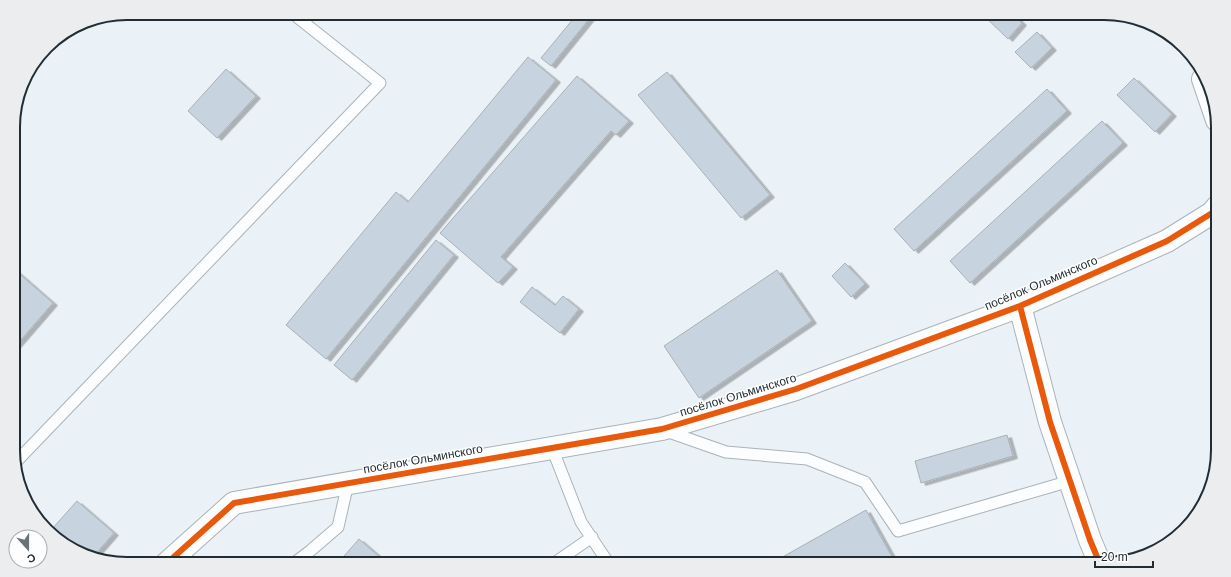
<svg xmlns="http://www.w3.org/2000/svg" width="1231" height="577" font-family="Helvetica,sans-serif">
<style>
.building{fill:#c8d3e0;stroke:#a9b0b7;filter:url(#shadow)}
.lines{fill:none;stroke-linecap:round;stroke-linejoin:round}
.lane-casing{stroke:#aab3b9;stroke-width:13}
.street-casing{stroke:#aab3b9;stroke-width:24}
.lane{stroke:#fcfdfe;stroke-width:11}
.street{stroke:#fcfdfe;stroke-width:22}
.cycleway-casing{stroke:#fefefe;stroke-width:8}
.cycleway{stroke:#e8590c;stroke-width:6}
.labels{text-anchor:middle;dominant-baseline:central;stroke-width:3;stroke-linejoin:round;paint-order:stroke}
.street-label{font-size:12px;fill:#212d35;stroke:#fefefe}
.rim{fill:none;stroke:#212d35;stroke-width:2}
</style>
<defs>
<filter id="shadow"><feDropShadow dx="4.5" dy="2.5" stdDeviation="0" flood-color="#0004"/></filter>
</defs>
<rect width="100%" height="100%" fill="#ebf2f7"/>
<path class="building" d="M 578,13 L 594,13 L 551,66 L 541,58 Z
M 981,13 L 1012,13 L 1022,23 L 1008,39 Z
M 1037,32 L 1052,48 L 1031,68 L 1015,52 Z
M 528,57 L 556,80 L 326,359 L 286,325 L 396,192 L 408,202 Z
M 226,69 L 256,96 L 217,138 L 188,111 Z
M 667,72 L 770,195 L 741,218 L 638,95 Z
M 577,76 L 629,121 L 616,135 L 611,131 L 501,257 L 513,267 L 498,283 L 440,233 Z
M 1134,78 L 1172,114 L 1155,132 L 1117,95 Z
M 1047,89 L 1067,111 L 914,251 L 894,229 Z
M 1102,121 L 1123,143 L 970,283 L 950,261 Z
M 436,240 L 454,255 L 352,380 L 334,365 Z
M 845,263 L 865,284 L 851,297 L 832,276 Z
M 14,269 L 53,303 L 14,348 Z
M 777,270 L 812,321 L 699,398 L 664,346 Z
M 532,287 L 555,305 L 563,296 L 579,309 L 560,333 L 520,302 Z
M 1007,435 L 1013,456 L 921,483 L 915,461 Z
M 77,501 L 114,533 L 93,557 L 83,555 L 51,530 Z
M 866,510 L 896,564 L 770,564 Z
M 359,539 L 388,564 L 337,564 Z"/>
<g class="lines">
<defs>
<path id="lane" d="M 666,431 L 726,452 L 807,459 L 865,482 L 898,531 L 1070,481
M 552,448 L 581,522 L 609,564
M 14,464 L 380,83 L 292,13
M 293,564 L 310,551 L 338,527 L 348,483
M 553,564 L 592,537"/>
<path id="street" d="M 1203,79 L 1217,120
M 1020,306 L 1050,422 L 1090,540 L 1100,564
M 166,564 L 234,503 L 662,429 L 796,389 L 1020,306 L 1167,241 L 1212,213 L 1217,207"/>
</defs>
<use href="#lane" class="lane-casing"/>
<use href="#street" class="street-casing"/>
<use href="#lane" class="lane"/>
<use href="#street" class="street"/>
<defs>
<path id="cycleway" d="M 1020,306 L 1050,422 L 1090,540 L 1100,564
M 166,564 L 234,503 L 662,429 L 796,389 L 1020,306 L 1167,241 L 1212,213 L 1217,207"/>
</defs>
<use href="#cycleway" class="cycleway-casing"/>
<use href="#cycleway" class="cycleway"/>
</g>
<g class="labels">
<g class="street-label">
<text transform="translate(1041 283) rotate(-23)">посёлок Ольминского</text>
<text transform="translate(738 395) rotate(-17)">посёлок Ольминского</text>
<text transform="translate(423 459) rotate(-10)">посёлок Ольминского</text>
</g>
</g>
<path d="M0 0H1231V577H0ZM127 20H1104A107 107 0 0 1 1211 127V450A107 107 0 0 1 1104 557H127A107 107 0 0 1 20 450V127A107 107 0 0 1 127 20Z" fill="#ecedee" fill-rule="evenodd"/>
<path class="rim" d="M127 20H1104A107 107 0 0 1 1211 127V450A107 107 0 0 1 1104 557H127A107 107 0 0 1 20 450V127A107 107 0 0 1 127 20Z"/>
<g transform="translate(28 549) rotate(159)"><circle r="19" fill="#fefefe" stroke="#a6aaae"/>
<path d="M0-3L7 15L0 10L-7 15Z" fill="#687279"/>
<text y="-6" font-size="11" font-weight="bold" text-anchor="middle" fill="#212d35">С</text>
</g>
<path d="M1095 561v6h58v-6" fill="none" stroke="#212d35" stroke-width="2"/>
<text x="1101" y="561" font-size="12" fill="#212d35" stroke="#fefefe" stroke-width="3" paint-order="stroke">20 m</text>
</svg>
